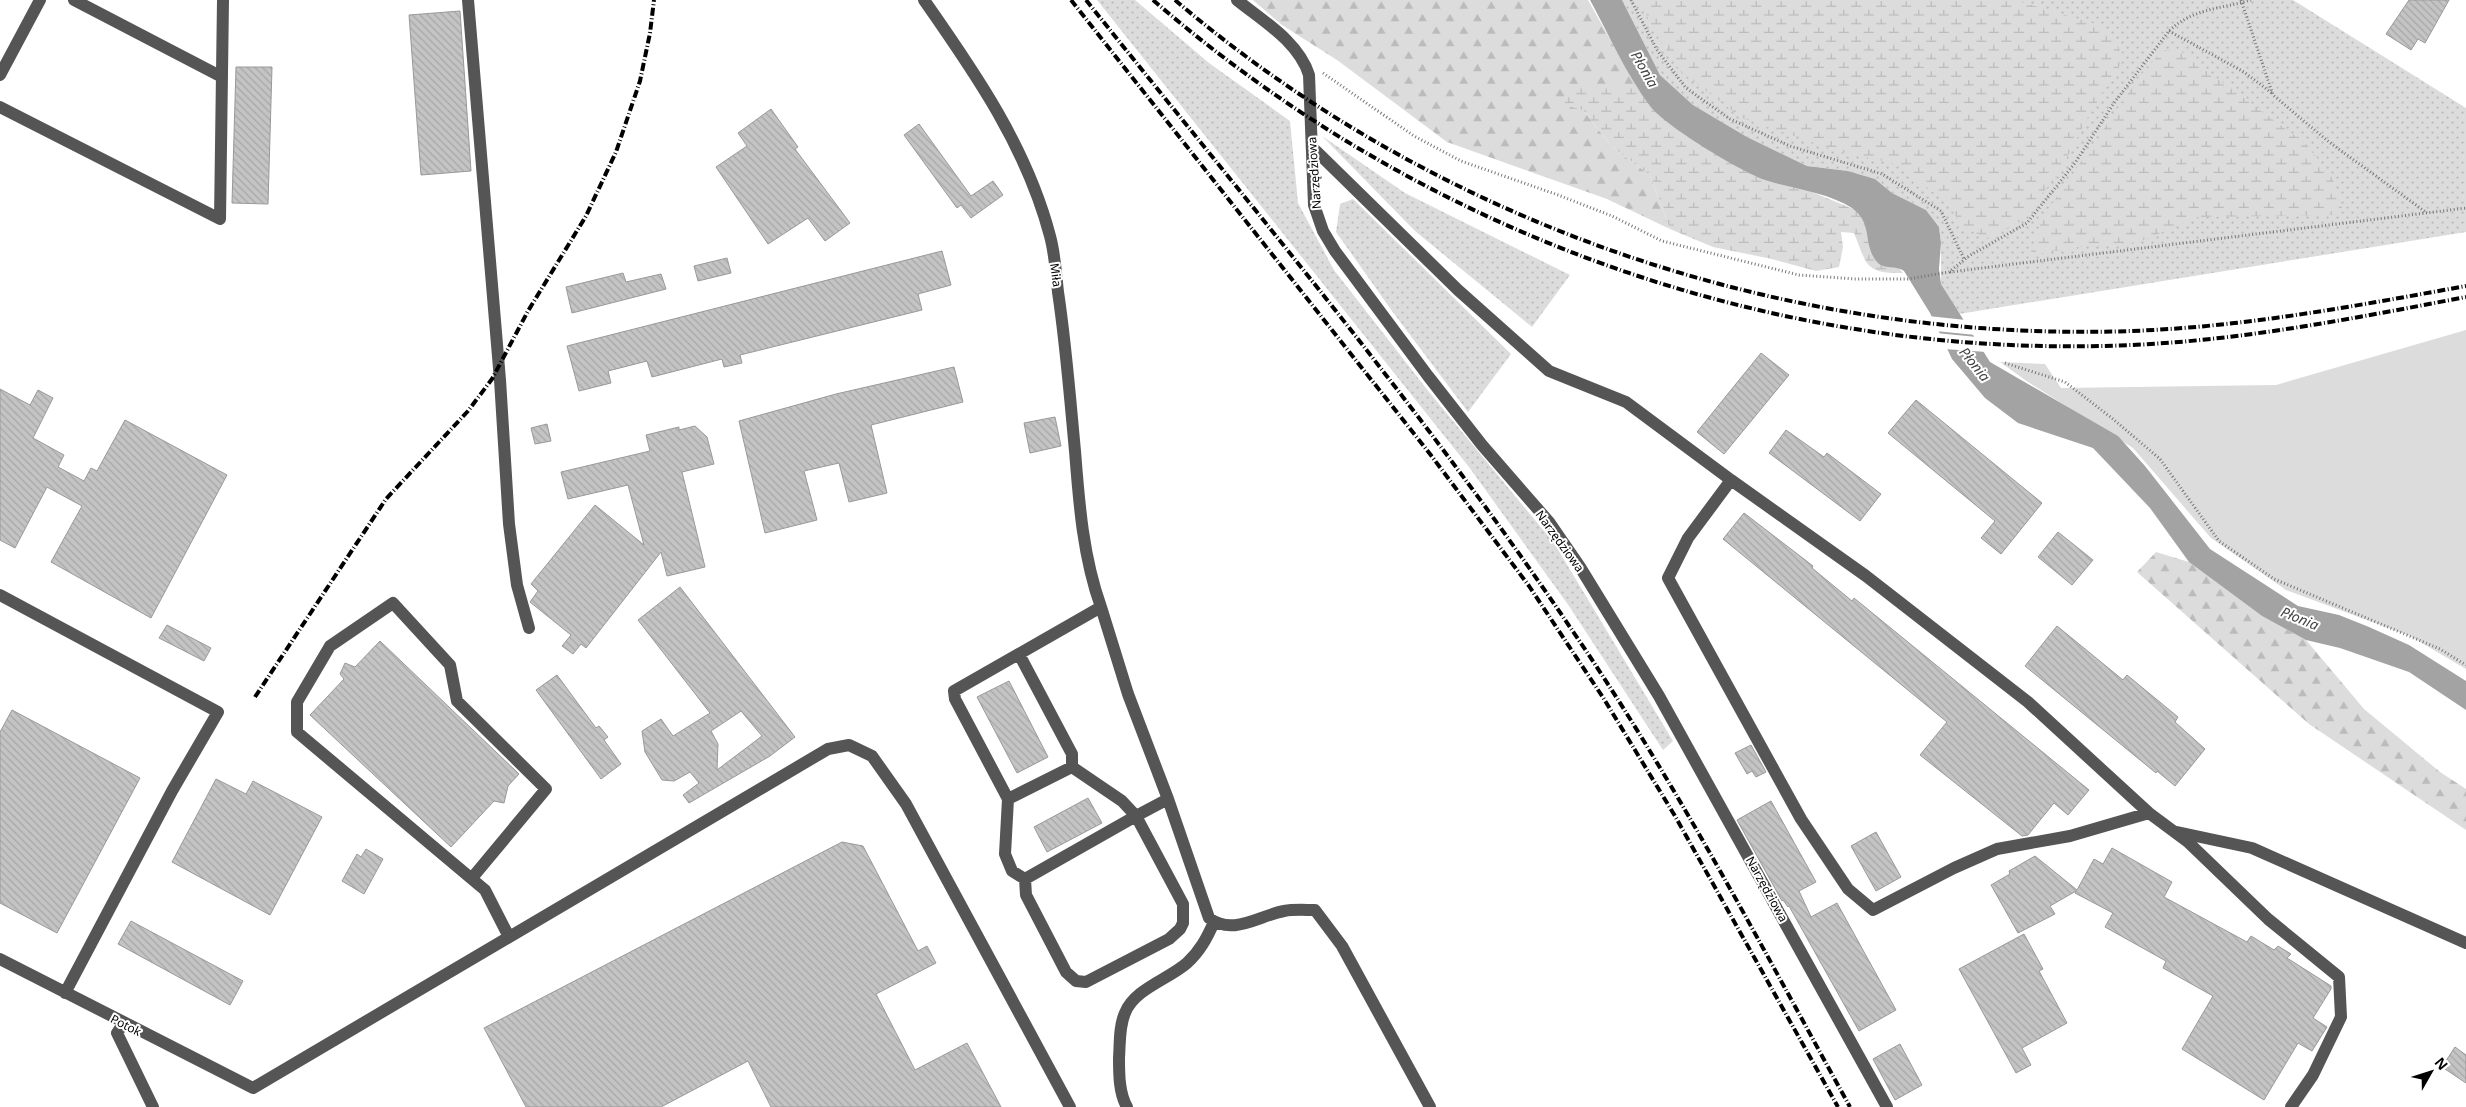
<svg xmlns="http://www.w3.org/2000/svg" width="2466" height="1107" font-family="'Noto Sans',sans-serif">
<style>
.grass{fill:url(#grass-dots)}
.forest{fill:url(#forest-firs)}
.wetland{fill:url(#wetland-marsh)}
.garden{fill:#dcdcdc}
.water{fill:#a3a3a3}
.pier{fill:#fff}
.building{fill:url(#building-back-hatch);stroke:#999;fill-rule:evenodd}
.lines{fill:none;stroke-linecap:round;stroke-linejoin:round}
.path{stroke:#777;stroke-width:3;stroke-dasharray:1 2.5;stroke-linecap:butt}
.minor{stroke:#555;stroke-width:12}
.rail{stroke:#000;stroke-width:4;stroke-dasharray:8 2.5 1 2.5;stroke-linecap:butt}
.labels{text-anchor:middle;dominant-baseline:central;stroke-width:4;stroke-linejoin:round;paint-order:stroke}
.street-label{font-size:12px;fill:#000;stroke:#fff}
.water-label{font-size:14px;font-style:italic;fill:#444;stroke:#fff}
</style>
<defs>
<pattern id="grass-dots" width="8" height="8" patternUnits="userSpaceOnUse" patternTransform="scale(1.25)"><rect width="8" height="8" fill="#dcdcdc"/><path d="M2 2h.1M6 6h.1" fill="none" stroke="#bbb" stroke-width="1.8" stroke-linecap="round"/></pattern>
<pattern id="forest-firs" width="22" height="20" patternUnits="userSpaceOnUse" patternTransform="scale(1.25)"><rect width="22" height="20" fill="#dcdcdc"/><path d="M5 1l3.5 6h-7zM16 11l3.5 6h-7z" fill="#bbb"/></pattern>
<pattern id="wetland-marsh" width="20" height="14" patternUnits="userSpaceOnUse" patternTransform="scale(1.25)"><rect width="20" height="14" fill="#dcdcdc"/><path d="M1 5h8M5 5V1M11 12h8M15 12V8" fill="none" stroke="#bbb"/></pattern>
<pattern id="building-back-hatch" width="6" height="6" patternUnits="userSpaceOnUse" patternTransform="scale(1.25)"><rect width="6" height="6" fill="#c4c4c4"/><path d="M-1 5l2 2M0 0l6 6M5-1l2 2" fill="none" stroke="#a7a7a7"/></pattern>
</defs>
<rect width="100%" height="100%" fill="#fff"/>
<path class="grass" d="M 1097,0 L 1135,0 L 1209,63 L 1290,121 L 1298,203 L 1334,270 L 1429,392 L 1554,543 L 1673,741 L 1663,750 L 1569,606 L 1469,467 Z
M 1622,0 L 2293,0 L 2466,108 L 2466,232 L 1959,314 L 1941,284 L 1941,243 L 1939,227 L 1926,210 L 1892,193 L 1875,179 L 1848,171 L 1807,166 L 1747,137 L 1693,105 L 1660,75 Z
M 1322,136 L 1405,193 L 1570,275 L 1532,327 L 1415,231 Z
M 1353,199 L 1511,354 L 1468,412 L 1392,311 L 1336,232 L 1340,204 Z"/>
<path class="forest" d="M 1253,0 L 1588,0 L 1637,87 L 1571,87 L 1583,110 L 1612,147 L 1650,175 L 1670,229 L 1607,199 L 1447,142 L 1337,60 L 1282,25 Z
M 2156,552 L 2189,562 L 2262,616 L 2306,640 L 2364,709 L 2440,772 L 2466,789 L 2466,830 L 2309,724 L 2137,572 Z"/>
<path class="wetland" d="M 1639,0 L 2015,0 L 2102,26 L 2125,57 L 2088,117 L 2059,173 L 2019,222 L 1987,238 L 1964,228 L 1947,203 L 1897,164 L 1840,152 L 1742,118 L 1681,72 L 1656,34 Z
M 2163,50 L 2182,52 L 2306,144 L 2333,179 L 2343,211 L 2337,215 L 2198,217 L 2139,242 L 2085,246 L 2030,255 L 2043,217 L 2140,76 Z
M 1571,87 L 1637,87 C 1672,138 1717,152 1771,175 C 1805,189 1839,203 1873,217 L 1884,251 L 1903,273 C 1865,274 1867,265 1854,233 L 1841,232 L 1843,247 L 1839,267 L 1816,271 L 1772,259 L 1713,247 L 1670,229 L 1650,175 L 1612,147 L 1583,110 L 1564,105 Z"/>
<path class="garden" d="M 2466,330 L 2466,669 L 2410,636 L 2286,590 L 2211,538 L 2133,448 L 2028,382 L 2000,362 L 2045,364 L 2061,388 L 2276,385 Z"/>
<path class="water" d="M 1590,0 L 1622,0 L 1660,75 L 1693,105 L 1747,137 L 1807,166 L 1848,171 L 1875,179 L 1892,193 L 1926,210 L 1939,227 L 1941,243 L 1939,269 L 1941,284 L 1990,362 L 2118,436 L 2145,466 L 2210,549 L 2298,606 L 2339,615 L 2369,627 L 2409,645 L 2466,681 L 2466,710 L 2409,672 L 2340,648 L 2306,640 L 2262,616 L 2189,562 L 2150,508 L 2093,448 L 2018,423 L 1985,398 L 1952,359 L 1930,313 L 1904,271 C 1896,265 1884,270 1877,262 C 1862,244 1874,224 1852,208 C 1827,192 1793,189 1765,180 C 1740,171 1665,126 1650,106 C 1626,74 1609,35 1590,0 Z"/>
<path class="pier" d="M 1928,316 L 1966,320 L 1976,335 L 1935,331 Z
M 1936,333 L 1977,337 L 1987,352 L 1944,349 Z"/>
<path class="building" d="M 2409,0 L 2449,0 L 2425,43 L 2418,39 L 2411,50 L 2386,34 Z
M 460,11 L 471,171 L 421,175 L 409,15 Z
M 236,67 L 272,67 L 268,204 L 232,203 Z
M 771,109 L 798,147 L 795,149 L 850,223 L 825,241 L 808,218 L 768,244 L 716,167 L 747,146 L 738,133 Z
M 919,124 L 971,196 L 993,181 L 1003,195 L 971,218 L 961,205 L 957,208 L 904,135 Z
M 942,251 L 951,285 L 918,294 L 922,310 L 740,355 L 742,363 L 724,367 L 722,359 L 652,377 L 647,361 L 608,371 L 611,383 L 579,391 L 567,346 Z
M 727,258 L 731,273 L 698,281 L 694,266 Z
M 623,273 L 626,282 L 661,274 L 666,289 L 572,313 L 566,287 Z
M 1761,353 L 1789,375 L 1724,454 L 1697,432 Z
M 954,367 L 963,402 L 871,425 L 887,493 L 849,502 L 839,463 L 804,471 L 817,520 L 765,533 L 739,421 L 836,394 Z
M 0,389 L 30,405 L 38,390 L 53,398 L 33,438 L 64,455 L 58,467 L 84,481 L 91,468 L 97,471 L 125,420 L 227,475 L 151,618 L 51,562 L 82,506 L 47,487 L 15,548 L 0,540 Z
M 1916,400 L 2042,503 L 2001,554 L 1981,538 L 1995,521 L 1888,433 Z
M 1055,417 L 1061,446 L 1030,453 L 1024,423 Z
M 547,424 L 551,441 L 535,444 L 531,428 Z
M 695,426 L 707,437 L 714,464 L 682,472 L 705,567 L 667,576 L 661,552 L 586,648 L 581,644 L 573,654 L 562,646 L 571,635 L 530,602 L 538,591 L 531,584 L 595,505 L 644,545 L 628,485 L 568,499 L 561,472 L 650,451 L 646,435 L 679,427 L 679,430 Z
M 1786,430 L 1824,457 L 1827,453 L 1881,494 L 1860,521 L 1769,453 Z
M 1744,513 L 1813,566 L 1812,568 L 1852,601 L 1854,598 L 2089,790 L 2068,815 L 2054,803 L 2028,835 L 2022,836 L 1920,755 L 1947,722 L 1723,539 Z
M 2058,532 L 2093,560 L 2072,585 L 2038,557 Z
M 680,587 L 795,737 L 770,756 L 689,803 L 683,795 L 699,783 L 690,772 L 674,781 L 662,780 L 645,752 L 642,731 L 661,719 L 673,736 L 710,713 L 638,620 ZM 741,711 L 762,736 L 717,770 L 718,744 L 711,731 Z
M 167,625 L 211,648 L 204,661 L 159,638 Z
M 2057,626 L 2123,680 L 2127,675 L 2178,717 L 2175,722 L 2205,749 L 2175,786 L 2157,771 L 2156,773 L 2025,666 Z
M 380,641 L 519,774 L 508,786 L 504,803 L 494,801 L 451,847 L 310,715 L 344,679 L 340,674 L 345,663 L 355,667 Z
M 557,675 L 596,728 L 599,726 L 608,737 L 604,740 L 621,764 L 601,779 L 536,690 Z
M 1009,681 L 1048,757 L 1017,773 L 977,697 Z
M 12,710 L 140,778 L 57,933 L 0,903 L 0,732 Z
M 1751,745 L 1766,772 L 1756,777 L 1752,771 L 1747,774 L 1735,753 Z
M 216,779 L 246,794 L 253,781 L 322,817 L 270,915 L 172,862 Z
M 1088,798 L 1102,823 L 1047,852 L 1034,827 Z
M 1771,801 L 1816,882 L 1799,891 L 1811,917 L 1837,903 L 1896,1010 L 1859,1031 L 1789,906 L 1788,907 L 1783,900 L 1782,901 L 1737,820 Z
M 1876,832 L 1901,877 L 1876,891 L 1851,846 Z
M 842,842 L 863,846 L 918,951 L 927,946 L 936,963 L 876,994 L 915,1070 L 967,1043 L 1001,1107 L 771,1107 L 748,1061 L 661,1107 L 526,1107 L 484,1028 Z
M 2112,848 L 2172,882 L 2164,897 L 2247,942 L 2251,936 L 2274,950 L 2278,946 L 2291,954 L 2287,958 L 2331,986 L 2331,989 L 2313,1018 L 2327,1027 L 2312,1051 L 2298,1043 L 2264,1100 L 2182,1049 L 2213,996 L 2163,968 L 2166,961 L 2105,927 L 2113,913 L 2075,893 L 2076,891 L 2050,906 L 2055,914 L 2018,933 L 1991,885 L 2010,874 L 2009,871 L 2035,856 L 2077,890 L 2094,859 L 2103,864 Z
M 366,849 L 383,859 L 364,894 L 342,881 L 357,854 L 361,857 Z
M 131,921 L 243,981 L 230,1005 L 118,944 Z
M 2024,934 L 2043,969 L 2039,971 L 2067,1023 L 2022,1048 L 2031,1065 L 2016,1073 L 1959,969 Z
M 1900,1044 L 1922,1085 L 1895,1100 L 1873,1059 Z
M 2455,1047 L 2466,1055 L 2466,1083 L 2442,1067 Z"/>
<g class="lines">
<path class="path" d="M 1631,0 L 1657,50 L 1686,88 L 1730,119 L 1790,146 L 1882,174 L 1941,211 L 1964,259
M 2241,0 L 2273,95 L 2329,142 L 2427,213
M 2169,31 L 2244,72 L 2273,94
M 1323,73 L 1414,136 L 1461,161 L 1558,195 L 1612,216 L 1662,241 L 1799,275 L 1854,279 L 1908,279 L 1949,272 L 1969,256 L 2027,223 L 2075,163 L 2114,103 L 2169,31 C 2193,8 2221,9 2251,0
M 1950,272 L 2466,208
M 2005,363 L 2065,382 L 2113,419 L 2160,459 L 2219,541 L 2274,579 L 2440,649 L 2466,665"/>
<path class="minor" d="M 74,0 L 222,77
M 468,0 L 500,380 L 509,524 L 517,585 L 529,628
M 924,0 C 976,74 1027,148 1050,236 C 1055,254 1056,274 1058,292 C 1066,345 1070,398 1075,451 C 1079,503 1083,557 1101,607 L 954,691 L 955,699 L 1008,799 L 1005,854 L 1012,871 L 1025,879 L 1136,816 L 1122,801 L 1072,767 L 1072,754 L 1019,654
M 1237,0 C 1263,21 1299,42 1309,75 L 1314,205 L 1323,231 L 1335,251 L 1428,376 L 1482,445 L 1549,522 L 1580,567 L 1659,696 L 1887,1107
M 0,75 L 40,0
M 0,107 L 220,219 L 223,0
M 1313,148 L 1458,290 L 1549,371 L 1626,402 L 1731,480
M 0,595 L 218,712 L 172,791 L 65,993
M 1101,607 L 1128,694 L 1168,799 L 1209,918 C 1233,936 1258,916 1284,911 C 1294,909 1305,910 1315,910 L 1342,946 L 1430,1107
M 1008,799 L 1072,767
M 2149,813 L 2070,836 L 1997,849 L 1954,868 L 1873,910 L 1848,889 L 1801,819 L 1668,578 L 1688,538 L 1731,480 L 1866,576 L 2028,702 L 2149,813 L 2188,842 L 2268,919 L 2339,977 L 2341,1017 L 2313,1075 L 2291,1107
M 2177,832 L 2252,848 L 2466,943
M 472,878 L 546,789 L 457,701 L 450,665 L 393,603 L 330,646 L 297,702 L 297,732 L 485,890 L 509,937
M 1025,879 L 1026,895 L 1066,972 L 1076,981 L 1086,982 L 1169,939 L 1180,929 L 1183,923 L 1183,904 L 1136,816 L 1168,799
M 0,959 L 253,1088 L 828,749 L 849,745 L 872,756 L 906,804 L 1070,1107
M 123,1024 L 117,1033 L 153,1107
M 1127,1107 C 1119,1093 1119,1074 1119,1058 C 1120,1044 1119,1026 1125,1013 C 1134,989 1169,979 1187,963 C 1200,951 1207,938 1214,922"/>
<path class="rail" d="M 1071,0 L 1430,454 L 1529,586 L 1604,699 L 1675,816 L 1838,1107
M 1086,0 C 1252,208 1425,412 1574,633 C 1677,784 1762,947 1850,1107
M 1153,0 C 1423,234 1774,361 2132,345 C 2245,340 2355,318 2466,297
M 1175,0 C 1439,225 1786,343 2131,331 C 2244,327 2355,306 2466,286
M 255,697 L 386,499 L 468,411 L 492,379 L 528,311 L 586,216 L 616,152 L 640,81 L 650,33 L 654,0"/>
</g>
<g class="labels">
<g class="street-label">
<text transform="translate(1314 173) rotate(-94)">Narzędziowa</text>
<text transform="translate(1056 275) rotate(82)">Miła</text>
<text transform="translate(1560 541) rotate(54)">Narzędziowa</text>
<text transform="translate(1767 889) rotate(61)">Narzędziowa</text>
<text transform="translate(126 1025) rotate(27)">Potok</text>
</g>
<g class="water-label">
<text transform="translate(1645 69) rotate(60)">Płonia</text>
<text transform="translate(1975 364) rotate(51)">Płonia</text>
<text transform="translate(2300 618) rotate(22)">Płonia</text>
</g>
</g>
<g transform="translate(2431 1072) rotate(51)" stroke="#ffffff" stroke-width="4" paint-order="stroke">
<path d="M0-4L9 19L0 12L-9 19Z" fill="#000000"/>
<text y="-8" font-size="14" font-weight="bold" text-anchor="middle" fill="#000000">N</text>
</g>
</svg>
